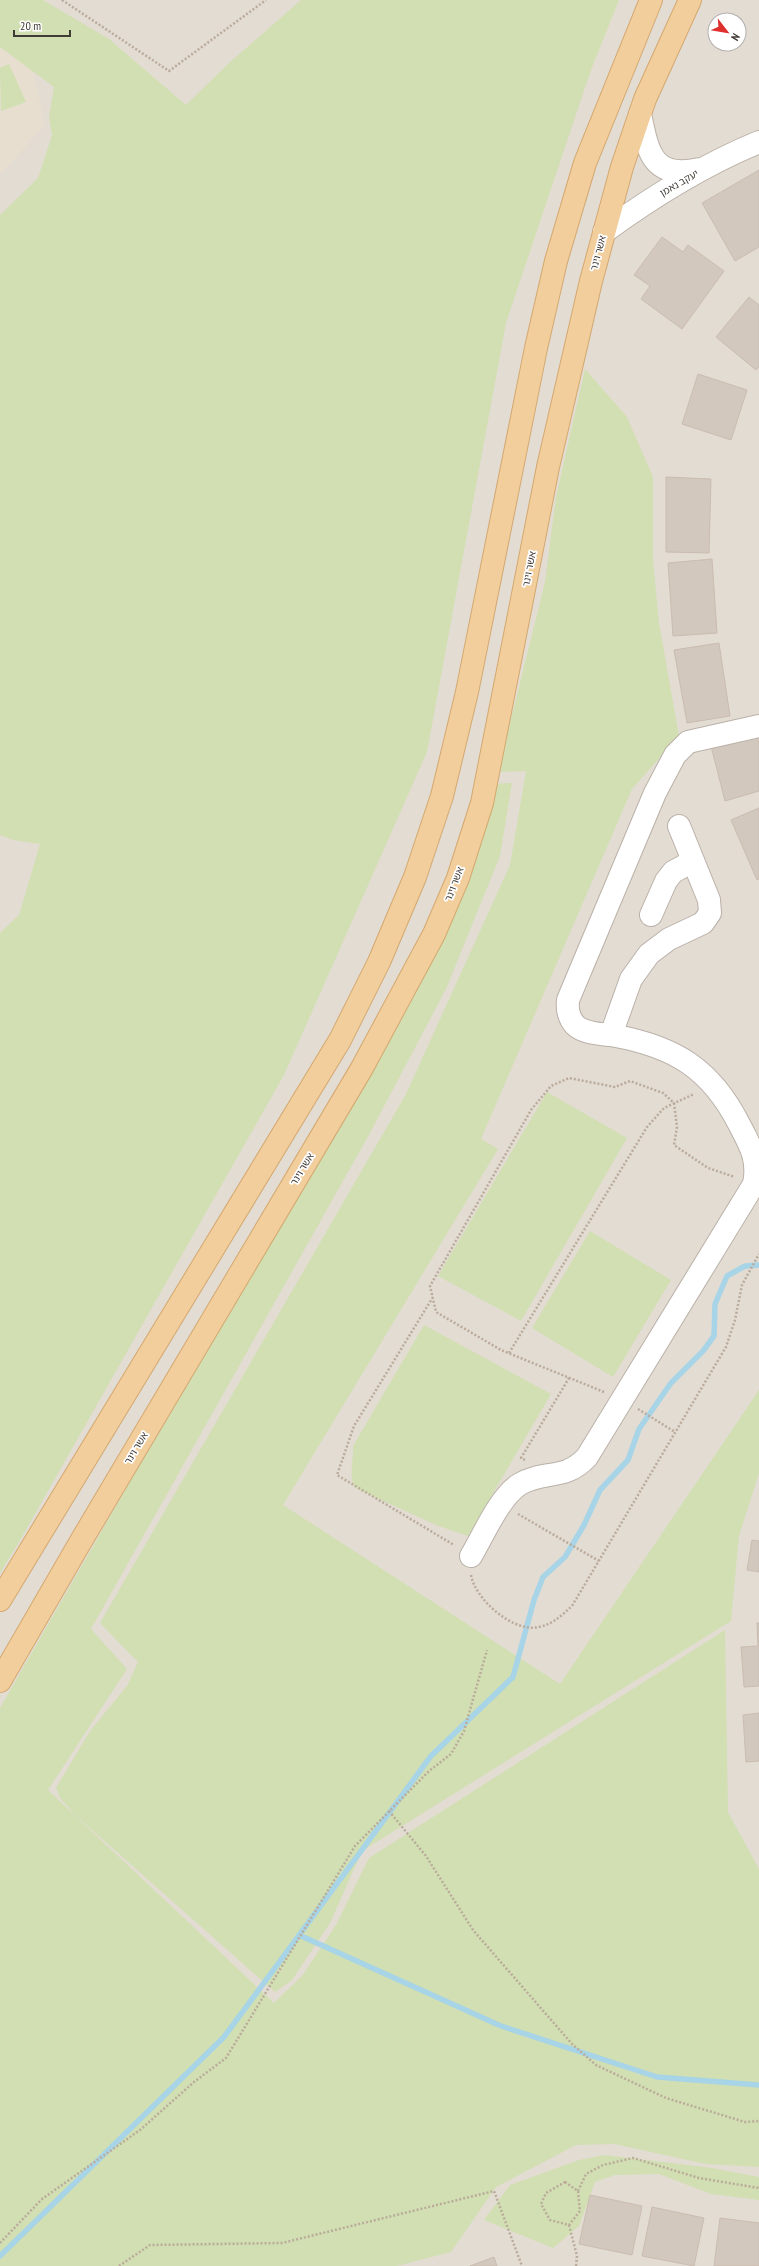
<svg xmlns="http://www.w3.org/2000/svg" width="759" height="2266" font-family="'PT Sans Narrow','Noto Sans Hebrew',sans-serif">
<style>
.residential{fill:#e3dcd3;fill-rule:evenodd}
.education{fill:#e7ded0}
.green{fill:#d1dfb2}
.lines{fill:none;stroke-linecap:round;stroke-linejoin:round}
.stream{stroke:#a7d4e6;stroke-width:5.5}
.building{fill:#d3c8be;stroke:#cabcb0}
.minor-casing{stroke:#bab1a8;stroke-width:24}
.major-casing{stroke:#d4a86f;stroke-width:24}
.path{stroke:#baab9b;stroke-width:2.5;stroke-dasharray:2 2;stroke-linecap:butt}
.minor{stroke:#fff;stroke-width:22}
.major{stroke:#f1ce9c;stroke-width:22}
.labels{text-anchor:middle;dominant-baseline:central;stroke-width:3.5;stroke-linejoin:round;paint-order:stroke}
.street-label{font-size:10px;fill:#413b35;stroke:#fff}
</style>
<rect width="100%" height="100%" fill="#f0ebe5"/>
<path class="residential" d="M 0,0 L 759,0 L 759,2266 L 0,2266 ZM 715,20 L 739,20 L 739,44 L 715,44 Z"/>
<path class="education" d="M 0,5 L 23,24 L 45,126 L 0,174 Z"/>
<path class="green" d="M 0,0 L 43,0 L 109,39 L 186,105 L 229,63 L 301,0 L 619,0 L 591,70 L 506,323 L 427,752 L 284,1075 L 19,1542 L 0,1573 L 0,933 L 19,915 L 40,844 L 13,840 L 0,835 L 0,215 L 38,178 L 52,135 L 49,117 L 54,87 L 0,47 Z
M 9,64 L 26,102 L 1,111 L 0,68 Z
M 585,369 L 627,417 L 653,477 L 653,559 L 659,623 L 679,736 L 632,789 L 481,1139 L 498,1149 L 283,1505 L 560,1684 L 759,1390 L 759,1473 L 739,1536 L 731,1621 L 362,1851 L 330,1923 L 292,1980 L 275,1992 L 75,1815 L 60,1798 L 56,1788 L 90,1731 L 127,1686 L 138,1662 L 100,1623 L 406,1094 L 510,865 L 526,771 L 498,772 L 545,582 L 556,497 Z
M 512,783 L 500,856 L 446,989 L 370,1133 L 91,1629 L 127,1669 L 48,1790 L 274,2003 L 302,1976 L 336,1925 L 369,1858 L 725,1630 L 728,1812 L 759,1869 L 759,2167 L 706,2164 L 614,2144 L 576,2145 L 496,2187 L 451,2252 L 397,2266 L 0,2266 L 0,1708 L 374,1057 L 495,784 Z
M 547,1092 L 627,1138 L 521,1321 L 438,1276 Z
M 590,1231 L 671,1280 L 613,1377 L 532,1328 Z
M 424,1325 L 551,1394 L 468,1536 L 436,1525 L 355,1488 C 348,1475 354,1461 353,1446 Z
M 605,2155 L 712,2168 L 759,2177 L 759,2200 L 711,2194 L 659,2174 L 615,2175 L 595,2182 L 579,2226 L 553,2248 L 484,2220 L 510,2185 L 579,2160 Z"/>
<g class="lines">
<path class="stream" d="M 299,1935 L 501,2026 L 657,2077 L 759,2085
M 0,2256 L 224,2037 L 431,1756 L 513,1677 L 534,1600 L 543,1577 L 565,1557 L 584,1525 L 600,1490 L 628,1460 L 639,1429 L 671,1383 L 703,1351 L 714,1336 L 715,1304 L 727,1276 L 745,1266 L 759,1265"/>
</g>
<path class="building" d="M 759,170 L 759,247 L 735,261 L 702,203 Z
M 662,237 L 683,252 L 688,245 L 724,271 L 682,329 L 641,299 L 650,286 L 634,275 Z
M 749,297 L 759,305 L 759,367 L 756,370 L 716,337 Z
M 698,374 L 747,390 L 731,440 L 682,424 Z
M 666,477 L 711,479 L 709,553 L 666,552 Z
M 712,559 L 717,633 L 673,636 L 668,563 Z
M 719,643 L 730,716 L 687,723 L 674,650 Z
M 757,735 L 759,745 L 759,791 L 725,801 L 711,746 Z
M 759,808 L 759,879 L 757,880 L 731,820 Z
M 752,1540 L 759,1541 L 759,1572 L 747,1570 Z
M 757,1623 L 759,1623 L 759,1686 L 744,1687 L 741,1647 L 758,1646 Z
M 759,1713 L 759,1761 L 746,1762 L 743,1715 Z
M 590,2195 L 642,2206 L 632,2255 L 579,2244 Z
M 652,2207 L 704,2218 L 694,2266 L 642,2256 Z
M 720,2218 L 759,2223 L 759,2266 L 714,2266 Z
M 494,2257 L 497,2266 L 470,2266 Z"/>
<g class="lines">
<defs>
<path id="minor" d="M 640,114 C 648,152 652,180 700,169
M 604,232 C 652,197 703,165 759,142
M 651,915 L 666,881 L 673,872 L 693,861
M 611,1035 L 631,979 L 649,954 L 669,939 L 703,923 L 710,913 L 709,900 L 679,826
M 471,1556 C 483,1536 500,1496 520,1484 C 544,1470 565,1481 587,1457 L 754,1184 C 759,1159 750,1145 739,1124 C 711,1069 675,1047 616,1036 C 604,1034 584,1034 575,1025 C 568,1017 567,1009 568,1000 L 655,793 L 675,755 L 688,742 L 759,726"/>
<path id="major" d="M 0,1600 L 340,1040 L 379,962 L 415,877 L 442,796 L 467,692 L 536,348 L 556,261 L 585,163 L 651,0
M 0,1681 L 81,1541 L 362,1068 L 434,934 L 458,878 L 482,803 L 548,467 L 591,281 L 622,167 L 645,99 L 690,0"/>
</defs>
<use href="#minor" class="minor-casing"/>
<use href="#major" class="major-casing"/>
<path class="path" d="M 62,0 L 169,71 L 266,0
M 433,1297 L 354,1426 L 337,1475 L 454,1545
M 509,1353 L 647,1127 L 664,1108 L 694,1094
M 604,1392 L 501,1350 L 436,1312 L 430,1286 L 531,1110 L 551,1086 L 569,1078 L 615,1087 L 630,1081 L 663,1093 L 674,1103 L 677,1127 L 674,1145 L 708,1168 L 735,1177
M 638,1409 L 675,1432
M 525,1460 L 521,1458 L 569,1378
M 518,1514 L 599,1561
M 471,1575 C 475,1599 513,1633 539,1627 C 553,1624 561,1616 572,1606 L 726,1347 L 735,1320 L 742,1285 L 759,1254
M 389,1811 L 426,1856 L 473,1930 L 572,2044 L 596,2065 L 666,2098 L 745,2122 L 759,2121
M 565,2182 L 578,2191 L 580,2211 L 569,2225 L 550,2220 L 541,2204 L 546,2193 Z
M 578,2191 L 586,2174 L 603,2165 L 633,2158 L 699,2178 L 759,2188
M 569,2225 L 577,2256 L 576,2266
M 0,2243 L 42,2199 L 140,2130 L 194,2082 L 226,2058 L 355,1846 L 429,1771 L 451,1754 L 464,1731 L 487,1650
M 119,2266 L 150,2245 L 282,2243 L 494,2191 L 522,2266"/>
<use href="#minor" class="minor"/>
<use href="#major" class="major"/>
</g>
<g class="labels">
<g class="street-label">
<text transform="translate(679 183) rotate(-30)">יעקב נאמן</text>
<text transform="translate(598 253) rotate(-75)">אשר וינר</text>
<text transform="translate(529 569) rotate(-79)">אשר וינר</text>
<text transform="translate(454 884) rotate(-69)">אשר וינר</text>
<text transform="translate(302 1169) rotate(-59)">אשר וינר</text>
<text transform="translate(136 1448) rotate(-59)">אשר וינר</text>
</g>
</g>
<g transform="translate(727 32) rotate(121)"><circle r="19" fill="#ffffff" stroke="#b3b1ae"/>
<path d="M0-3L7 15L0 10L-7 15Z" fill="#df302d"/>
<text y="-6" font-size="11" font-weight="bold" text-anchor="middle" fill="#413b35">N</text>
</g>
<path d="M14 30v6h56v-6" fill="none" stroke="#413b35" stroke-width="2"/>
<text x="20" y="30" font-size="12" fill="#413b35" stroke="#ffffff" stroke-width="3" paint-order="stroke">20 m</text>
</svg>
